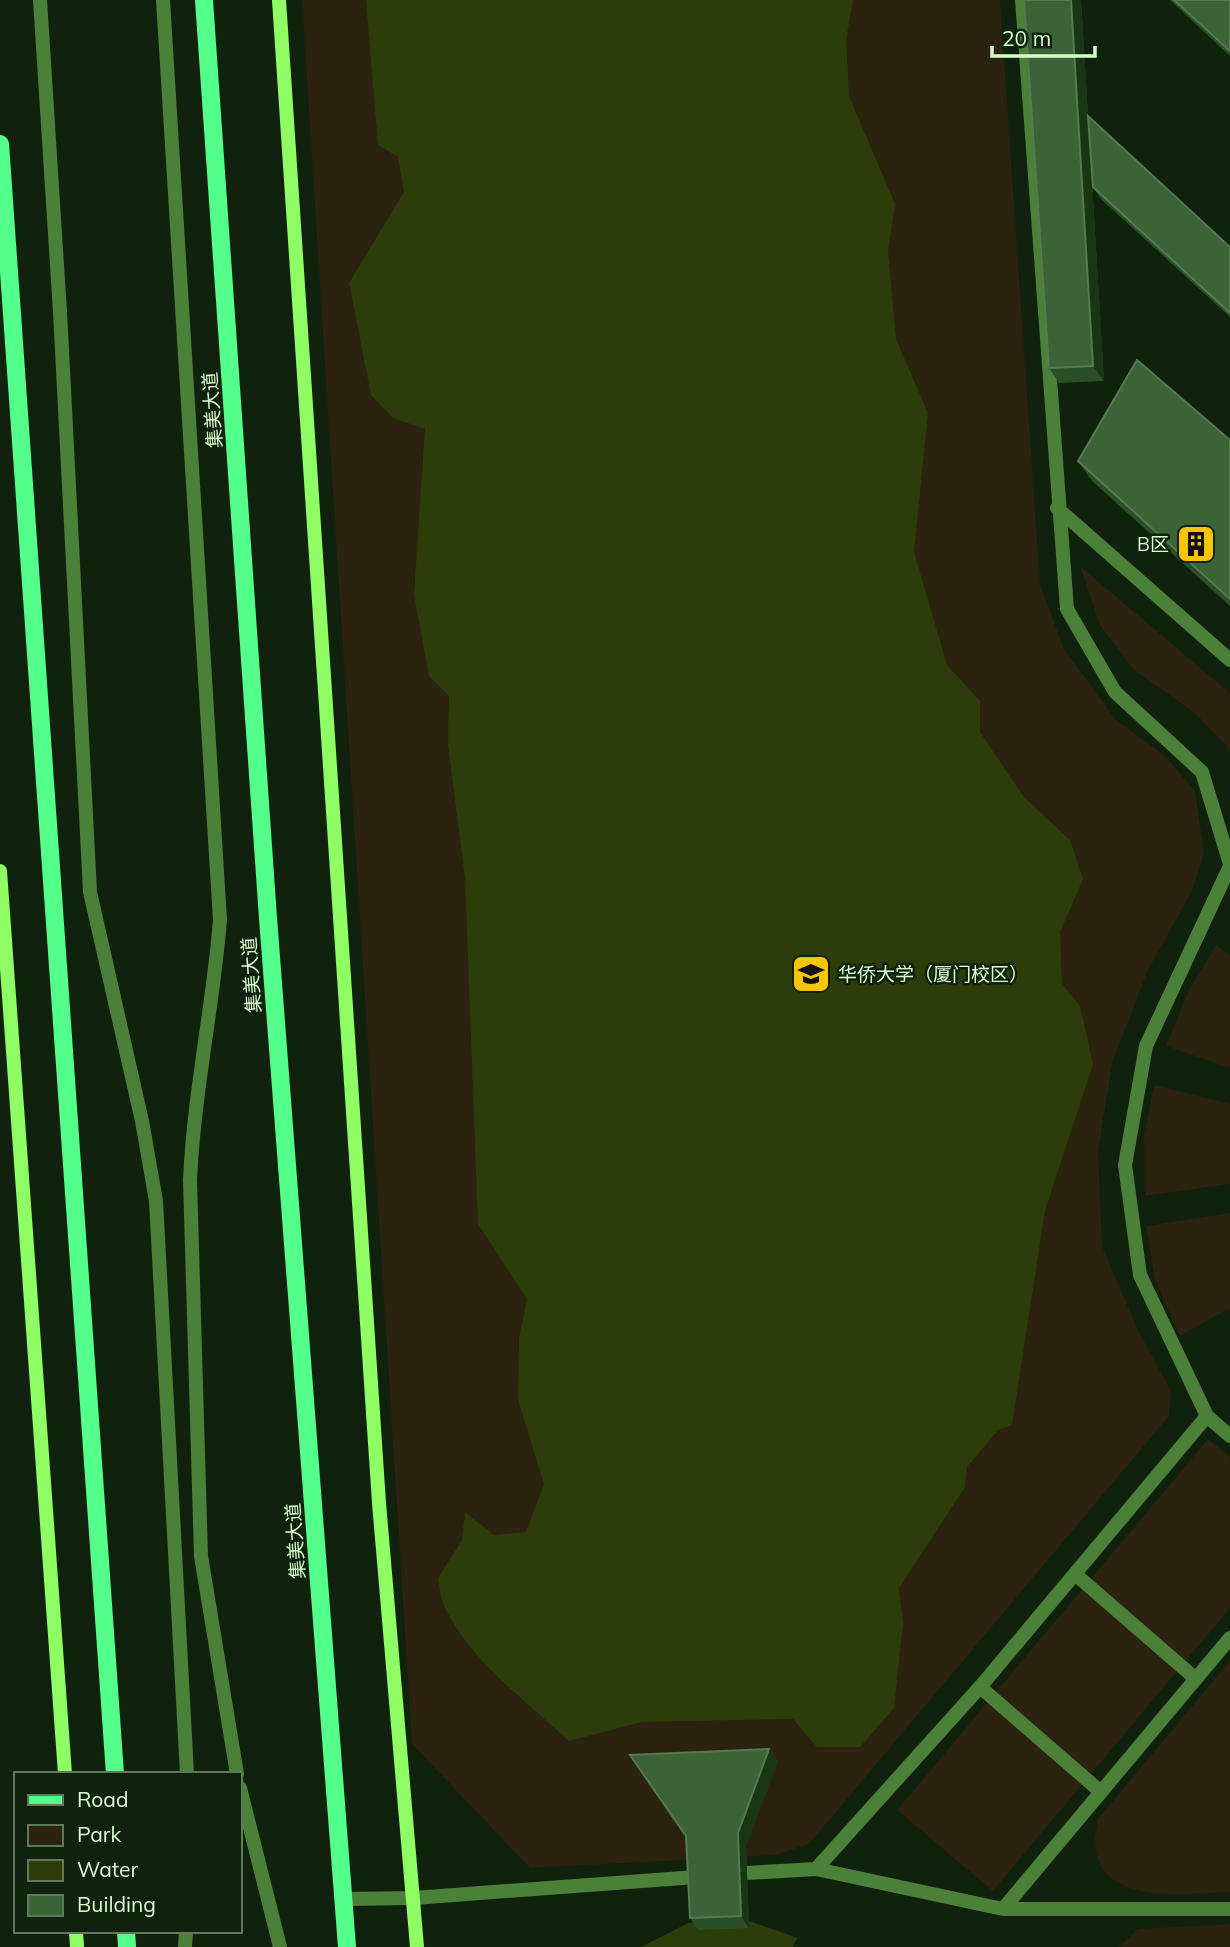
<svg xmlns="http://www.w3.org/2000/svg" width="1230" height="1947" font-family="Mulish,'Noto Sans SC',sans-serif">
<style>
.green{fill:#2b2210}
.water{fill:#2c3d09}
.lines{fill:none;stroke-linecap:round;stroke-linejoin:round}
.lane{stroke:#4b8038;stroke-width:14}
.street{stroke:#4b8038;stroke-width:14}
.secondary{stroke:#8ffe64;stroke-width:14}
.primary{stroke:#54fe8b;stroke-width:18}
.wall{fill:#2a4f26}
.shaded-wall{fill:#183514}
.building{fill:#3c6238;stroke:#547b4f;stroke-width:2}
.labels{text-anchor:middle;dominant-baseline:central;stroke-width:5;stroke-linejoin:round;paint-order:stroke}
.street-label{font-size:19px;fill:#d6ffcd;stroke:#10210d}
.poi-label{font-size:19px;fill:#d6ffcd;stroke:#10210d;text-anchor:end}
</style>
<rect width="100%" height="100%" fill="#10210d"/>
<path class="green" d="M 302,0 L 1000,0 L 1040,584 L 1064,649 L 1116,720 L 1164,755 L 1195,791 L 1204,854 L 1192,891 L 1148,970 L 1113,1060 L 1098,1151 L 1102,1246 L 1138,1330 L 1171,1391 L 1169,1416 L 809,1844 L 775,1855 L 530,1868 L 412,1744 Z
M 1080,566 L 1230,693 L 1230,750 L 1196,714 L 1134,670 L 1100,625 Z
M 1216,945 L 1230,956 L 1230,1068 L 1166,1046 L 1189,990 Z
M 1154,1085 L 1230,1104 L 1230,1184 L 1145,1196 L 1144,1137 Z
M 1230,1213 L 1230,1308 L 1180,1336 L 1155,1281 L 1146,1226 Z
M 1208,1439 L 1230,1457 L 1230,1608 L 993,1891 L 897,1810 Z
M 1230,1661 L 1230,1892 C 1188,1893 1102,1907 1095,1847 C 1094,1839 1097,1829 1097,1820 Z
M 1230,1924 L 1230,1947 L 1119,1947 L 1138,1929 Z"/>
<path class="water" d="M 366,0 L 853,0 L 846,40 L 849,96 L 895,204 L 888,251 L 896,339 L 928,413 L 914,552 L 947,665 L 980,701 L 980,732 L 1024,797 L 1070,840 L 1083,879 L 1060,932 L 1062,984 L 1080,1006 L 1093,1064 L 1045,1211 L 1012,1425 L 998,1430 L 967,1467 L 965,1487 L 899,1588 L 903,1623 L 894,1708 L 860,1747 L 817,1747 L 793,1719 L 642,1722 L 569,1741 C 527,1702 472,1662 446,1610 C 441,1601 440,1588 438,1578 L 462,1540 L 465,1512 L 494,1535 L 526,1532 L 544,1484 L 518,1400 L 519,1338 L 527,1299 L 478,1224 L 465,878 L 448,745 L 449,696 L 429,676 L 414,595 L 425,429 L 393,418 L 371,395 L 349,283 L 404,192 L 398,157 L 378,145 Z
M 743,1919 L 798,1938 L 792,1947 L 641,1947 L 688,1923 Z"/>
<g class="lines">
<path class="lane" d="M 40,0 L 60,312 L 90,892 L 142,1121 L 156,1201 L 187,1774
M 163,0 L 220,920 C 213,1007 194,1092 190,1180 L 201,1556 L 237,1774
M 1022,0 L 1067,609 L 1115,692 L 1202,772 L 1230,864
M 1057,508 L 1230,660
M 1230,866 L 1146,1046 L 1125,1165 L 1140,1275 L 1207,1416 L 1230,1436
M 1075,1574 L 1196,1679
M 980,1687 L 1101,1792
M 240,1788 L 280,1947
M 185,1947 L 186,1931"/>
<path class="street" d="M 816,1869 L 980,1687 L 1207,1416
M 747,1873 L 816,1869 L 1003,1909 L 1230,1909
M 343,1899 L 414,1898 L 696,1877
M 1003,1909 L 1230,1638"/>
<path class="secondary" d="M 279,0 L 379,1503 L 417,1947
M 0,871 L 65,1774
M 76,1931 L 77,1947"/>
<path class="primary" d="M 204,0 L 268,918 L 347,1947
M 0,144 L 115,1774
M 126,1931 L 127,1947"/>
</g>
<path class="wall" d="M 1024,0 L 1081,0 L 1104,381 L 1059,383 L 1049,368 Z
M 1170,0 L 1230,0 L 1230,56 Z
M 1093,187 L 1230,247 L 1230,317 L 1101,199 Z
M 1230,440 L 1230,606 L 1092,481 L 1078,461 Z
M 769,1749 L 778,1761 L 746,1845 L 749,1928 L 698,1930 L 690,1918 Z"/>
<path class="shaded-wall" d="M 1071,0 L 1081,0 L 1104,381 L 1093,366 Z
M 769,1749 L 778,1761 L 746,1845 L 749,1928 L 741,1916 L 738,1833 Z"/>
<path class="building" d="M 1024,0 L 1071,0 L 1093,366 L 1049,368 Z
M 1174,0 L 1230,0 L 1230,51 Z
M 1088,116 L 1230,247 L 1230,313 L 1093,187 Z
M 1137,360 L 1230,440 L 1230,599 L 1078,461 Z
M 769,1749 L 738,1833 L 741,1916 L 690,1918 L 686,1836 L 630,1755 Z"/>
<defs>
<symbol id="building-square" viewBox="-11 -11 22 22"><rect x="-9" y="-9" width="18" height="18" rx="4" fill="#f7c501" stroke="#10210d"/><path d="M-4-6H4V6H1V3H-1V6H-4ZM-2.5-4.3h1.7v1.8h-1.7ZM.8-4.3h1.7v1.8H.8ZM-2.5-1h1.7V.8h-1.7ZM.8-1h1.7V.8H.8Z" fill="#111"/></symbol>
<symbol id="university-square" viewBox="-11 -11 22 22"><rect x="-9" y="-9" width="18" height="18" rx="4" fill="#f7c501" stroke="#10210d"/><path d="M0-5L7-2L0 1L-7-2ZM-4 1L0 2.5L4 1V4Q0 6-4 4Z" fill="#111"/></symbol>
</defs>
<g fill-rule="evenodd">
<use href="#building-square" x="1174" y="522" width="44" height="44"/>
<use href="#university-square" x="789" y="952" width="44" height="44"/>
</g>
<g class="labels">
<g class="street-label">
<text transform="translate(212 410) rotate(-94)">集美大道</text>
<text transform="translate(251 975) rotate(-94)">集美大道</text>
<text transform="translate(295 1541) rotate(-94)">集美大道</text>
</g>
<g class="poi-label">
<text x="1169" y="544">B区</text>
<text x="838" y="974" text-anchor="start">华侨大学（厦门校区）</text>
</g>
</g>
<rect x="14" y="1772" width="228" height="161" fill="#10210d" stroke="#5f7a5a" stroke-width="2"/>
<rect x="28" y="1795" width="35" height="10" fill="#54fe8b" stroke="#5f7a5a" stroke-width="2"/>
<text x="77" y="1807" font-size="21" fill="#d6ffcd">Road</text>
<rect x="28" y="1825" width="35" height="21" fill="#2b2210" stroke="#5f7a5a" stroke-width="2"/>
<text x="77" y="1842" font-size="21" fill="#d6ffcd">Park</text>
<rect x="28" y="1860" width="35" height="21" fill="#2c3d09" stroke="#5f7a5a" stroke-width="2"/>
<text x="77" y="1877" font-size="21" fill="#d6ffcd">Water</text>
<rect x="28" y="1895" width="35" height="21" fill="#3c6238" stroke="#5f7a5a" stroke-width="2"/>
<text x="77" y="1912" font-size="21" fill="#d6ffcd">Building</text>
<path d="M992 46v10h103v-10" fill="none" stroke="#d6ffcd" stroke-width="3.5"/>
<text x="1002" y="46" font-size="21" fill="#d6ffcd" stroke="#10210d" stroke-width="5" paint-order="stroke">20 m</text>
</svg>
